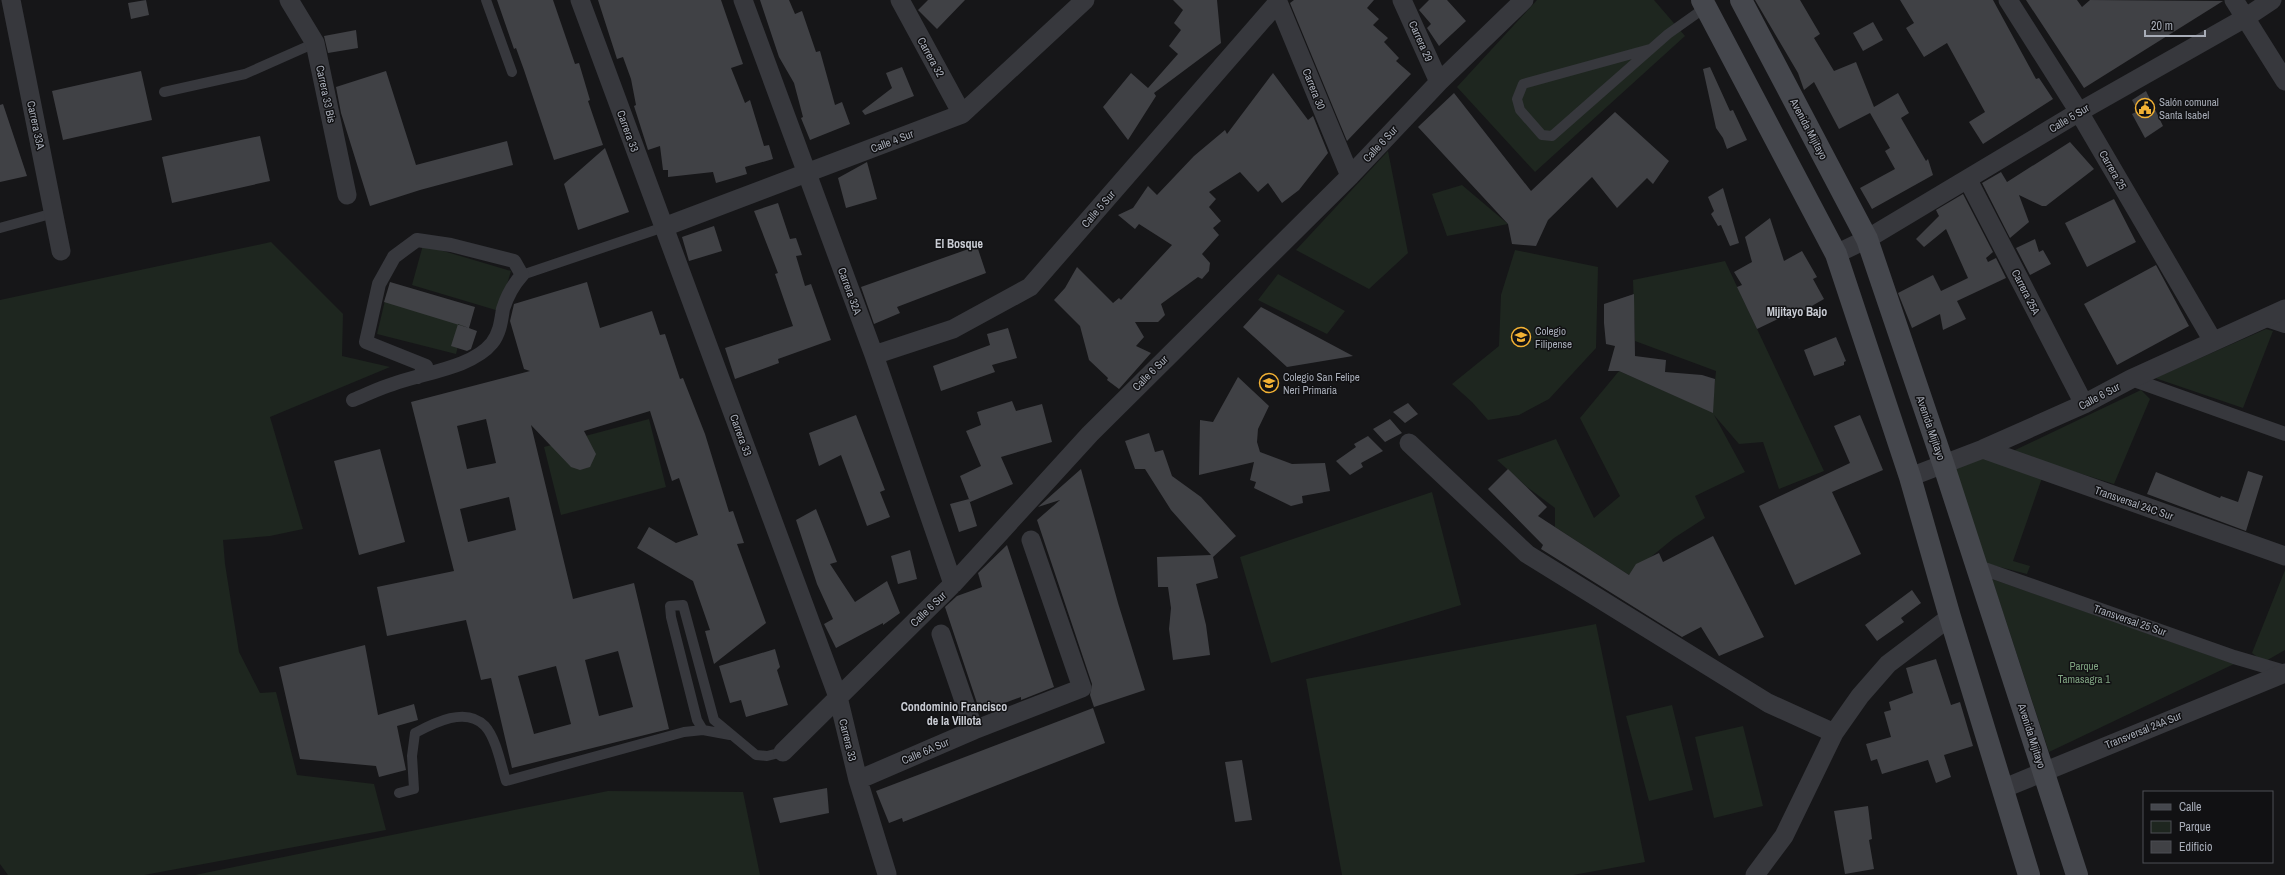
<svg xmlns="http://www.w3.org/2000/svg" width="2285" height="875" font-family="'Archivo Narrow',sans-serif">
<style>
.green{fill:#1e261f}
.building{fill:#404145;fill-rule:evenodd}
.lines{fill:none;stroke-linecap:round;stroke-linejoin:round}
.service{stroke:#37383d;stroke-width:10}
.pedestrian{stroke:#37383d;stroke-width:14}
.minor{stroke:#37383d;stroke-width:19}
.secondary{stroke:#45474d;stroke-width:22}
.labels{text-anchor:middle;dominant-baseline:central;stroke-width:3;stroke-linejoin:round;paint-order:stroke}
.street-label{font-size:11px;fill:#a8adb8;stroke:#111113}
.poi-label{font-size:11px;fill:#a8adb8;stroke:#111113;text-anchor:start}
.park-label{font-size:11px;fill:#7fa381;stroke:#111113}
.neighbourhood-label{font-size:12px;font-weight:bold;fill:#c9ccd4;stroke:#111113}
</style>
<rect width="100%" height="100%" fill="#161618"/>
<path class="green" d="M 1537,0 L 1654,0 L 1685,36 L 1535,172 L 1457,87 Z
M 1388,151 L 1408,253 L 1369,289 L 1296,250 Z
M 1462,185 L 1508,224 L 1447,236 L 1432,194 Z
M 271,242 L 343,314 L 342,356 L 390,367 L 270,417 L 303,529 L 270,536 L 223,540 L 225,564 L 239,652 L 260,693 L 276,692 L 297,775 L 374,784 L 386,830 L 144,875 L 8,875 L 0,864 L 0,300 Z
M 423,245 L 511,271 L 499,311 L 412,285 Z
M 1515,250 L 1598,267 L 1596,348 L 1549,399 L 1519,415 L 1488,420 L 1472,402 L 1452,384 L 1499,346 L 1501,295 Z
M 1725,261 L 1824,471 L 1779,489 L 1763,442 L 1739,444 L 1714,415 L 1745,472 L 1695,496 L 1705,518 L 1674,538 L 1629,575 L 1555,527 L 1555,508 L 1527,487 L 1497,460 L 1556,439 L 1594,518 L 1620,496 L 1580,418 L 1619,371 L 1712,412 L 1716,371 L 1635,341 L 1633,280 Z
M 1278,274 L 1345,311 L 1327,334 L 1258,300 Z
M 387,292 L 467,312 L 456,354 L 377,334 Z
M 2266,329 L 2273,331 L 2243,408 L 2155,378 Z
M 2141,390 L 2150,399 L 2114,484 L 2011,452 Z
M 649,419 L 666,487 L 561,515 L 544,447 Z
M 1981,457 L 2042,478 L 2013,561 L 2030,566 L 2027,574 L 1984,563 L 1953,470 Z
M 1432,492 L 1461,605 L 1271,663 L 1240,557 Z
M 2285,570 L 2285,650 L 2264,662 L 2252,653 Z
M 1992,579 L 2234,664 L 2049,752 Z
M 1596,624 L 1645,862 L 1573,875 L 1342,875 L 1306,679 Z
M 1672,705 L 1693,790 L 1649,801 L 1626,716 Z
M 1743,726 L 1763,806 L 1714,818 L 1695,737 Z
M 608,791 L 743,792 L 760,875 L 195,875 Z"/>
<path class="building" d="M 146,0 L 149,15 L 131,19 L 128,3 Z
M 497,0 L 553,0 L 575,64 L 579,63 L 590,100 L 588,101 L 603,145 L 554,160 L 524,70 L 516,48 L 514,49 Z
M 598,0 L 721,0 L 743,64 L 731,68 L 745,103 L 750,100 L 764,146 L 769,145 L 773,159 L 745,167 L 747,174 L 716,183 L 713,172 L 668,177 L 668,170 L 663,170 L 660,146 L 648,150 L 634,106 L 636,105 L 631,79 L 623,57 L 617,59 Z
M 760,0 L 789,0 L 795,14 L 802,11 L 816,52 L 820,51 L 835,105 L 842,102 L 850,124 L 810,140 L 801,118 L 803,117 L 794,83 L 779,57 Z
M 928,0 L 965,0 L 937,29 L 918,10 Z
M 1173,0 L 1217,0 L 1221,43 L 1154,93 L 1156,96 L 1128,140 L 1103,107 L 1131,73 L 1148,88 L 1178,54 L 1169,46 L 1181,30 L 1174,23 L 1183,10 Z
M 1294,0 L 1374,0 L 1367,8 L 1379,19 L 1373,25 L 1388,38 L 1384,42 L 1399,58 L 1396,61 L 1411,74 L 1347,141 L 1290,3 Z
M 1429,0 L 1447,0 L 1466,21 L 1439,46 L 1427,28 L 1431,24 L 1419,10 Z
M 1755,0 L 1800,0 L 1820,34 L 1814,38 L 1834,71 L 1856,62 L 1874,107 L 1898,93 L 1909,113 L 1901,118 L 1926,161 L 1928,159 L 1933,175 L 1872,209 L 1860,188 L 1895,169 L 1885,151 L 1890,148 L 1870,113 L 1839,129 L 1814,82 L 1804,90 L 1798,73 Z
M 1900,0 L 1993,0 L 2036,79 L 2039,78 L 2053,99 L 1983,144 L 1969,122 L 1985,112 L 1947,43 L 1924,57 L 1906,28 L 1914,23 Z
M 2026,0 L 2077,0 L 2082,7 L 2090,0 L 2223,1 L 2084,88 Z
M 1873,22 L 1883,40 L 1863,51 L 1853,33 Z
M 356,30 L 358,48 L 328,53 L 324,36 Z
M 902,67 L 914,96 L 865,115 L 862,111 L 892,88 L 886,73 Z
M 1710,67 L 1730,111 L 1733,110 L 1747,140 L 1727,149 L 1723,138 L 1716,128 L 1703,69 Z
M 141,71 L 152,120 L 63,140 L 52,91 Z
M 386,71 L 416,165 L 507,141 L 513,165 L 420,190 L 370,206 L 341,113 L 336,87 Z
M 1273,73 L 1308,120 L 1313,116 L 1328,153 L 1299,190 L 1282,203 L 1268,183 L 1258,192 L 1240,172 L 1209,192 L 1216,199 L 1209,207 L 1221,221 L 1213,228 L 1219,235 L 1202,254 L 1210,263 L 1209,271 L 1202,279 L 1198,277 L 1161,304 L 1165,315 L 1158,322 L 1135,322 L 1144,337 L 1136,346 L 1151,353 L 1119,389 L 1107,380 L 1108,378 L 1089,360 L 1080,326 L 1054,300 L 1065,288 L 1077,267 L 1113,303 L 1119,298 L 1121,300 L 1172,245 L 1139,224 L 1135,229 L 1118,215 L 1133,208 L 1148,186 L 1157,195 L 1194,156 L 1225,130 L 1227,134 Z
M 2146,91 L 2163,126 L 2145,138 L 2132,114 L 2138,111 L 2132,100 Z
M 1454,93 L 1531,191 L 1615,112 L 1669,161 L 1653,184 L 1647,178 L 1617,208 L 1592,177 L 1548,220 L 1536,246 L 1512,244 L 1508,224 L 1418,127 Z
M 3,104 L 27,176 L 0,182 L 0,105 Z
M 260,136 L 270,181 L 172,203 L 162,157 Z
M 2070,142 L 2094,169 L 2046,206 L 2042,206 L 2019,195 L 2029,222 L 2010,238 L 1982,183 L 2001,172 L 2007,182 Z
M 605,148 L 629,212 L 578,230 L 564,184 Z
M 867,162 L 877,199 L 846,208 L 838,178 Z
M 1723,188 L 1739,243 L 1730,246 L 1721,225 L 1718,226 L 1711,214 L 1714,211 L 1708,197 Z
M 1963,194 L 1993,252 L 1986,258 L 1988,262 L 1996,258 L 2006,278 L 1957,301 L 1966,319 L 1943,330 L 1940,314 L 1912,328 L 1898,293 L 1933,275 L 1941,291 L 1968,278 L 1946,229 L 1924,247 L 1916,239 L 1939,216 L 1936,210 Z
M 2114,199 L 2136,242 L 2087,267 L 2065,223 Z
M 778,203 L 790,239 L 796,238 L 802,255 L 796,256 L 805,286 L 811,284 L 831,340 L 778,359 L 779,363 L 735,379 L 725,348 L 793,326 L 775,274 L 778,273 L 754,211 Z
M 1770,218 L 1784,261 L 1802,251 L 1817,277 L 1813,279 L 1824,299 L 1789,319 L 1786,315 L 1757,329 L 1737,287 L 1742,285 L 1734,272 L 1752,262 L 1745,237 Z
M 714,226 L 722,251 L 689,261 L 682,237 Z
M 2035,239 L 2039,252 L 2043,250 L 2051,264 L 2030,275 L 2016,248 Z
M 977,246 L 986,273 L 897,307 L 900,313 L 874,324 L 861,287 Z
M 2156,265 L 2189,326 L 2117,365 L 2084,304 Z
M 390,282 L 475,307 L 469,328 L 384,302 Z
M 587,282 L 600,328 L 652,311 L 660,335 L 665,334 L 680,379 L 683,378 L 705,434 L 729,512 L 733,511 L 744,543 L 737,544 L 766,623 L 714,664 L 705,631 L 710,630 L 693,581 L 637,548 L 649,527 L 676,543 L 698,535 L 679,478 L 672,481 L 650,411 L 584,431 L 596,454 L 590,467 L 580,470 L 571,467 L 531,425 L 573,599 L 634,583 L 669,729 L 512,768 L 491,678 L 481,680 L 466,620 L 387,636 L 377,587 L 454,571 L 411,402 L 530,371 L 524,369 L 510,321 L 514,304 ZM 486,419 L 496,463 L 467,469 L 457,426 ZM 509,497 L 516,530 L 468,542 L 460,509 ZM 618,651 L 633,707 L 599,716 L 585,660 ZM 556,666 L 571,724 L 534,734 L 518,676 Z
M 1634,294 L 1635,356 L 1666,360 L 1665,372 L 1702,375 L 1715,379 L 1713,413 L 1619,371 L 1608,371 L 1615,346 L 1606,344 L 1604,323 L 1604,304 Z
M 1261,307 L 1353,356 L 1287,367 L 1243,327 Z
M 458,324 L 477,331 L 471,349 L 467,351 L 451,346 Z
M 1008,328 L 1017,358 L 992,365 L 995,372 L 941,391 L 933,366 L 990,345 L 987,334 Z
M 1836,337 L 1846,361 L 1844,362 L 1844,365 L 1814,376 L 1804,350 Z
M 1238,377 L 1269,406 L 1258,429 L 1257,442 L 1260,452 L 1292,464 L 1325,463 L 1330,491 L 1302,496 L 1303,503 L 1291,506 L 1254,488 L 1256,482 L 1250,480 L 1254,462 L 1199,475 L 1200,420 L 1213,422 Z
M 1012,401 L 1016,411 L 1042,404 L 1052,442 L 1001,457 L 1013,484 L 970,502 L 960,476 L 981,466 L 966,431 L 981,425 L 977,412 Z
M 1408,403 L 1418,414 L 1405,423 L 1393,412 Z
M 856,415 L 885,490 L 880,492 L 890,517 L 867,526 L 841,455 L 819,466 L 809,433 Z
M 1860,415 L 1883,470 L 1832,492 L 1861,554 L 1795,585 L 1759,506 L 1850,463 L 1834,426 Z
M 1390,419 L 1402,433 L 1385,442 L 1373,429 Z
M 1149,433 L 1155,452 L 1163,450 L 1172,476 L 1201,497 L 1236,536 L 1213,557 L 1218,578 L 1196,584 L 1206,625 L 1210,655 L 1173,660 L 1169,629 L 1171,608 L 1168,587 L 1158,587 L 1157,557 L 1211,555 L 1171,510 L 1145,469 L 1135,469 L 1125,441 Z
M 1368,436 L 1383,451 L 1361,463 L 1363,467 L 1350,475 L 1336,461 L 1356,447 L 1354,444 Z
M 380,449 L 405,542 L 359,555 L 334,461 Z
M 1081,469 L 1118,603 L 1145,690 L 1094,707 L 1090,695 L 1092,684 L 1037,520 L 1060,500 L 1038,507 Z
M 1508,469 L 1547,507 L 1538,516 L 1629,575 L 1636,564 L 1659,553 L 1663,562 L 1713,536 L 1764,637 L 1719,656 L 1701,627 L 1682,637 L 1541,549 L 1543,545 L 1488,489 Z
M 2248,471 L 2263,476 L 2246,531 L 2147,494 L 2156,472 L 2220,498 L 2221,496 L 2238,502 Z
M 969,499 L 977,526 L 959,532 L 950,504 Z
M 816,509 L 837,562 L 830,564 L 855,602 L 887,581 L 900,613 L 883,625 L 883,623 L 836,648 L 824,624 L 833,619 L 817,584 L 796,520 Z
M 1007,545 L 1054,687 L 1021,700 L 1021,697 L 980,712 L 945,607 L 957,596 L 982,587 L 978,573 Z
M 910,550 L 917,579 L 898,584 L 891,556 Z
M 1912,590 L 1921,603 L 1901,618 L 1904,622 L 1877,641 L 1865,625 Z
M 365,645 L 378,715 L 414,704 L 418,720 L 397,726 L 406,770 L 379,777 L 376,766 L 300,759 L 279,667 Z
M 775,649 L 780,667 L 777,670 L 788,705 L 746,717 L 741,700 L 730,703 L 719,666 Z
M 1936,659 L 1951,705 L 1960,702 L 1973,746 L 1944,755 L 1951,777 L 1936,783 L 1928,760 L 1882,774 L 1877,759 L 1871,761 L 1866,744 L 1891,737 L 1884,712 L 1891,710 L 1889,702 L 1913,693 L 1906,668 Z
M 1093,708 L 1105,743 L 903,822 L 902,818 L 889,823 L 876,791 Z
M 1242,760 L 1252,820 L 1235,822 L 1225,762 Z
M 827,788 L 829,813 L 780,823 L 773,798 Z
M 1868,806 L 1872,839 L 1869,840 L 1874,869 L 1845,874 L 1834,811 Z"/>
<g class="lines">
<path class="service" d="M 486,0 L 512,72
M 1650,49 L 1523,84 L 1517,99 L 1520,110 L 1542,135 L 1552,136 L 1668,34 L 1706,7
M 164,92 L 245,74 L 315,43
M 0,228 L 54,213
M 522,275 L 664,227
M 730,735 L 703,730 L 697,720 L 671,617 L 670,606 L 683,605 L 714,720 L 756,755 L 767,756 L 783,752
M 399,793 L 414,789 L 412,756 L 415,733 C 434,723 466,706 485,726 C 496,738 501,765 506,781 L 684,732 L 703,730"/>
<path class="pedestrian" d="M 2264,319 L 2285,326
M 2131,379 L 2285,434
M 353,400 C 366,395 379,388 393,384 C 422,373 472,368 492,343 C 500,333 501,321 503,309 C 507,296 513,285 522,275 L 514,261 L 451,245 L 417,240 L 394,257 L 379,284 L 366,342 L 426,366 L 418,377
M 1976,566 L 2234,657 L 2285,672"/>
<path class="minor" d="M 11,0 L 61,251
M 289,0 L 315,43 L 347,195
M 580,0 L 838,697 L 858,780 L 887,874
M 743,0 L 874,355 L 953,584
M 900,0 L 962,114
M 1402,0 L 1439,82
M 2008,0 L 2079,112 L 2213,341
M 2234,0 L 2285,81
M 1968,180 L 2084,404
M 664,227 L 962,114 L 1085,0
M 1836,254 L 1867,239 L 2079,112 L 2245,18 L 2272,0
M 874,355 L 953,329 L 1030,287 L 1278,2 L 1350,176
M 1409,443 L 1527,554 L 1768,703 L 1834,733
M 1983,449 L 2285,556
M 1910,477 L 1983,449 L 2084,404 L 2131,379 L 2285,309
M 941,634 L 974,730
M 783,752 L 953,584 L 1090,434 L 1350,176 L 1439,82 L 1524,0
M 858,780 L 974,730 L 1082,688 L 1031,540
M 2002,789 L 2285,673
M 1755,875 L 1784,836 L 1834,733 L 1860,696 L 1888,664 L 1950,617"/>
<path class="secondary" d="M 1702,0 L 1836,254 L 1910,477 L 1950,617 L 2029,875
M 1741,0 L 1867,239 L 1943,463 L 2077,875"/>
</g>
<defs>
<symbol id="civic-ring" viewBox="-11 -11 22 22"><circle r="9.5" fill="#111113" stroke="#f2b134" stroke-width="1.5"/><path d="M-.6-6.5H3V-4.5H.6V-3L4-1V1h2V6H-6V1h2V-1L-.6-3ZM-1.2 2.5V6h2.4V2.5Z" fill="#f2b134"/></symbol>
<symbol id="school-ring" viewBox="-11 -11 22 22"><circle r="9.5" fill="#111113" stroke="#f2b134" stroke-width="1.5"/><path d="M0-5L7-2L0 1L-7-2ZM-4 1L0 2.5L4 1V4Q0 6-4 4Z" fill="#f2b134"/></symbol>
</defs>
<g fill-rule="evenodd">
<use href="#civic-ring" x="2134" y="97" width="22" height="22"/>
<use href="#school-ring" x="1510" y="326" width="22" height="22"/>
<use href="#school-ring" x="1258" y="372" width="22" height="22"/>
</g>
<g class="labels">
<g class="street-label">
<text transform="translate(1421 41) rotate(66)">Carrera 29</text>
<text transform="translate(931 57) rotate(61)">Carrera 32</text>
<text transform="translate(1314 89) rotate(68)">Carrera 30</text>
<text transform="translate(326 94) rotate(78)">Carrera 33 Bis</text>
<text transform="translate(2069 118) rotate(-31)">Calle 5 Sur</text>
<text transform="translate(36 125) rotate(78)">Carrera 33A</text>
<text transform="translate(1809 129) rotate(62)">Avenida Mijitayo</text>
<text transform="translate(628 131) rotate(70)">Carrera 33</text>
<text transform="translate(892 141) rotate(-21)">Calle 4 Sur</text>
<text transform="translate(1380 144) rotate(-47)">Calle 6 Sur</text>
<text transform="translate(2113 170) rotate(60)">Carrera 25</text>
<text transform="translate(1098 209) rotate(-49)">Calle 5 Sur</text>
<text transform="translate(850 291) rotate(70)">Carrera 32A</text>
<text transform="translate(2026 292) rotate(63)">Carrera 25A</text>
<text transform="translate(1150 373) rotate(-45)">Calle 6 Sur</text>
<text transform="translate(2099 396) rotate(-28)">Calle 6 Sur</text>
<text transform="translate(1931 428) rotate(71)">Avenida Mijitayo</text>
<text transform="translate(741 435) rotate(70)">Carrera 33</text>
<text transform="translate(2134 503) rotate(19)">Transversal 24C Sur</text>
<text transform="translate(928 609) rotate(-44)">Calle 6 Sur</text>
<text transform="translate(2130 620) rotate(19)">Transversal 25 Sur</text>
<text transform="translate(2143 730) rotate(-22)">Transversal 24A Sur</text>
<text transform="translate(2032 736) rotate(72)">Avenida Mijitayo</text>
<text transform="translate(848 740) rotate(76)">Carrera 33</text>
<text transform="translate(925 751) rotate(-23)">Calle 6A Sur</text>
</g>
<g class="poi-label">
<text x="2159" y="102">Salón comunal<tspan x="2159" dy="13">Santa Isabel</tspan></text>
<text x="1535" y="331">Colegio<tspan x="1535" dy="13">Filipense</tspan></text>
<text x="1283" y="377">Colegio San Felipe<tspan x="1283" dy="13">Neri Primaria</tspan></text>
</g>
<g class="park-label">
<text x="2084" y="666">Parque<tspan x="2084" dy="13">Tamasagra 1</tspan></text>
</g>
<g class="neighbourhood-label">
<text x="959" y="244">El Bosque</text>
<text x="1797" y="312">Mijitayo Bajo</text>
<text x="954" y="707">Condominio Francisco<tspan x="954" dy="14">de la Villota</tspan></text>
</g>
</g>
<rect x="2143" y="791" width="130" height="72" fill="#111113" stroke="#4d4f55"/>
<rect x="2151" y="804" width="20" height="6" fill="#45474d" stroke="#4d4f55"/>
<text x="2179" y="811" font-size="12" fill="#a8adb8">Calle</text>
<rect x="2151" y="821" width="20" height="12" fill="#1e261f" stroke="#4d4f55"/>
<text x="2179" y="831" font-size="12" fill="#a8adb8">Parque</text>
<rect x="2151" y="841" width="20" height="12" fill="#404145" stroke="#4d4f55"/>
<text x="2179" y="851" font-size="12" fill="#a8adb8">Edificio</text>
<path d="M2145 30v6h60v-6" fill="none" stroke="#a8adb8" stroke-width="2"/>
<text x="2151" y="30" font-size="12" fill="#a8adb8" stroke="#111113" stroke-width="3" paint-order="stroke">20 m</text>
</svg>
